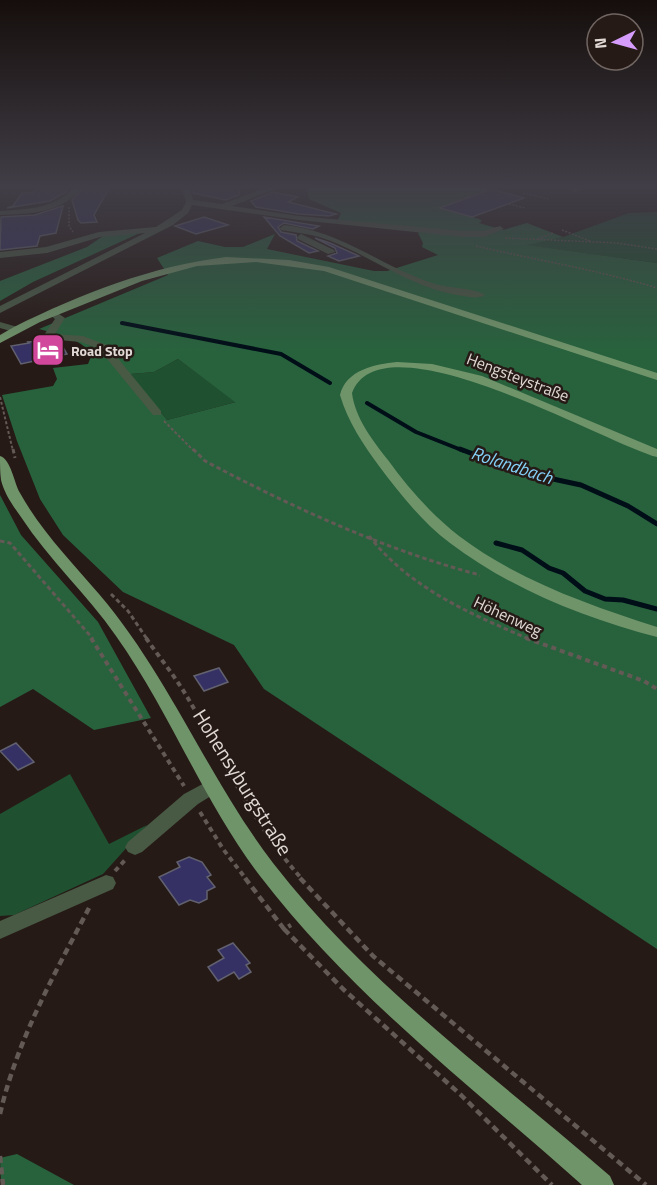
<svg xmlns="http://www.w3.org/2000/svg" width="657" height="1185" font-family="'Titillium Web',sans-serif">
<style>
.green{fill:#1f5131}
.forest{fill:#28623d;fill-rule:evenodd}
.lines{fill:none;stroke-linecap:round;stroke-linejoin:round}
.stream-far1{stroke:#000e18;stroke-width:4}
.stream{stroke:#000e18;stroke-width:5}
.building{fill:#363164;stroke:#61616f;stroke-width:1.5}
.path-far4{stroke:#635955;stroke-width:1.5;stroke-dasharray:2 1.5;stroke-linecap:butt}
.path-far3{stroke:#635955;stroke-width:2;stroke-dasharray:3 2;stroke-linecap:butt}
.path-far2{stroke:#635955;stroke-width:3;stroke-dasharray:4.5 3;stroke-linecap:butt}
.path-far1{stroke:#635955;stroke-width:4;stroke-dasharray:5 4;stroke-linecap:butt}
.path{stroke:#635955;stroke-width:4.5;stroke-dasharray:7 4.5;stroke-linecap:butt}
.minor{fill:#485944;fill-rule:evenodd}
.major{fill:#70946a;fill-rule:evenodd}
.labels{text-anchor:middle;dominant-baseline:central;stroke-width:5;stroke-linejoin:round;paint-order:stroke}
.far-poi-label{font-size:14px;font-weight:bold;fill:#e1d9d5;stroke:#261a16;text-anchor:start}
.street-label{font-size:16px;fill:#e1d9d5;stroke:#261a16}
.water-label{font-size:18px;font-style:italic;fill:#84d1f8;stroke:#261a16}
.near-street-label{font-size:20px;fill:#e1d9d5;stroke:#261a16}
</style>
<rect width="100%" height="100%" fill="#261a16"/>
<path class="green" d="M 657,212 L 657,263 L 524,245 L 563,237 L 629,213 Z
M 178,359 L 236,402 L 167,420 L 130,374 L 154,372 Z
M 70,774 L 109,844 L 147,825 L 103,874 L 14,915 L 0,916 L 0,814 Z"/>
<path class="forest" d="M 314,186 L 504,186 L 441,208 L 479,219 L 482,221 L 479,223 L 503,230 L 527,223 L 563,237 L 527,245 L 657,263 L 657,949 L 264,689 L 234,645 L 123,592 L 63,535 L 40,499 L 17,441 L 2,395 L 53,386 L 57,379 L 53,368 L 88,364 L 92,354 C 78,337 59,335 39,329 L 168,275 L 157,258 L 198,241 L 225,247 L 243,247 L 275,234 L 267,249 L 374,271 L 387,271 L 438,255 L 422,247 L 423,243 L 418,233 L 422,229 L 337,222 L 341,213 L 309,199 L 307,189 ZM 178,359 L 235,402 L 236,402 L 167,420 L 130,374 L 154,372 Z
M 142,232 L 33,282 L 0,301 L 0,281 L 87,247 L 103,236 Z
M 0,495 L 21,535 L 98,622 L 151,718 L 94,730 L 33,689 L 0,707 Z
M 17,1154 L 74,1185 L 1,1185 L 0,1158 Z"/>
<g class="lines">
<path class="stream-far1" d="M 122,323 L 281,354 L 330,383
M 367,403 L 416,432 L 464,451"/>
<path class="stream" d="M 460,449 L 481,457 L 508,462 L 539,476 L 581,485 L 628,506 L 657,524
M 496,543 L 522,550 L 549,568 L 563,573 L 585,591 L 605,599 L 623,600 L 657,609"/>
</g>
<path class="building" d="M 39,186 L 68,186 L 66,192 L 50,201 L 7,208 L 13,206 L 22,193 L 32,193 Z
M 85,186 L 109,188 L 94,215 L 97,222 L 81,223 L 78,220 L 72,200 Z
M 230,186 L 240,187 L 239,195 L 226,200 L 193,193 L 192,187 Z
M 491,189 L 524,198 L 472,217 L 440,208 Z
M 273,192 L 298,197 L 288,202 L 336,214 L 329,216 L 299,214 L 256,207 L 251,201 Z
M 63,206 L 56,233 L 40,236 L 37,246 L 0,250 L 1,217 L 35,215 Z
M 204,217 L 228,225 L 196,234 L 175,226 Z
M 264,217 L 319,226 L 313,229 L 284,223 L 278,227 L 281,232 L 296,235 L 297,241 L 318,251 L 309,253 L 280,236 Z
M 315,238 L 330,243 L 359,256 L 339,261 L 328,256 L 337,253 L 335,248 Z
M 46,341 L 60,342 L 67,354 L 21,364 L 11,346 L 29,343 L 28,342 Z
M 219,668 L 228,682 L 204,691 L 194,676 Z
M 16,743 L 34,762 L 18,770 L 0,751 Z
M 189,857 L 202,862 L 211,875 L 207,877 L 215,887 L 207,891 L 207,899 L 199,903 L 190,900 L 179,905 L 159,877 L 180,867 L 177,862 Z
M 233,943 L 250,963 L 246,965 L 251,972 L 239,979 L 234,972 L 218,981 L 208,967 L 224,958 L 218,950 Z"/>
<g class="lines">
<path class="path-far4" d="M 523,193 L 548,199
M 509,204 L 525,208
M 69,207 L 69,226 L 73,232
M 562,230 L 590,241
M 505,238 L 617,243 L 657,249
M 538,239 L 553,233
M 476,246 C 536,260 598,270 657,288"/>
<path class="path-far3" d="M 0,397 L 13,451
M 164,421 L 194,451"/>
<path class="path-far2" d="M 13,449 L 15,458
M 193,449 L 205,461 C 292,507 385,550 480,575
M 369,536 C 411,589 469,613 529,639
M 0,541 L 10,543 L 93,639
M 111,594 L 128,611 L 147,639"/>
<path class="path-far1" d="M 91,638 L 184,786
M 146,638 C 159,657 174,675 186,695 C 223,757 253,825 302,879
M 526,638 L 644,681 L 657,689
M 200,812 L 223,849 L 246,879
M 115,871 L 127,858"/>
<path class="path" d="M 245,878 L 284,929 L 291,925
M 300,878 L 373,956 L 646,1185
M 284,929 L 343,989 L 461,1095 L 552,1185
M 0,1114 C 17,1040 54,975 89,908
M 0,1156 L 3,1185"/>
<path class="minor" d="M 75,186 L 83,186 C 63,213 31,214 0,215 L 0,211 C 27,209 57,209 75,186 Z
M 181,186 L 189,186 L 193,200 L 222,204 L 271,186 L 282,186 L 232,206 L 299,216 L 464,231 L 483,231 L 500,226 L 504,229 L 484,237 L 464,237 L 299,220 L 192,205 L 188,213 L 173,225 L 0,313 L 0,306 L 145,233 L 100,237 L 47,253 L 0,258 L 0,252 L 46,247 L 99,232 L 156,227 L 182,210 L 186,202 Z
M 565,186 L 575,186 L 581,190 L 574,192 Z
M 284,225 C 343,231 381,267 435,284 C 448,288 476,288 485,295 C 479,299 470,297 463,296 C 413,289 376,259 331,241 C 314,234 298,233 281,230 L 280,228 Z
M 301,234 L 334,250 L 335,252 L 328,254 L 298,239 L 297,237 Z
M 53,310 L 65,318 L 55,334 L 83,336 L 107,345 L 161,411 L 161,415 L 153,415 L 99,349 L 81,342 L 47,339 L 44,335 L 55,319 L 48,313 Z
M 0,322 L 21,328 L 22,330 L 17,333 L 0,328 Z
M 212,779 L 219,781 L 221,786 L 219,791 L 198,804 L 142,852 L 135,855 L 128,852 L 125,847 L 128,842 L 184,794 Z
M 106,875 L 113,877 L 116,883 L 113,889 L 0,939 L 0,921 Z"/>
<path class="major" d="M 226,257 L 289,260 L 329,267 L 657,373 L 657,380 L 324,271 L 256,262 L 197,266 L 142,281 L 40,322 L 0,343 L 0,335 L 14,327 C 80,294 152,266 226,257 Z
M 397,362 L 432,364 L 482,376 L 657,449 L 657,457 C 606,444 382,313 352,393 C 355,418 373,441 388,460 C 408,488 432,515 459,536 C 517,580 589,605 657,627 L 657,637 C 586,619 509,588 450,543 C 423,523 400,494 379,466 C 363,444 348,422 340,395 C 346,370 375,364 397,362 Z
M 0,456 C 11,459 14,483 20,493 C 41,531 71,561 99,594 C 169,676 208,778 273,863 C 367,985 495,1076 610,1176 L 614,1185 L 582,1185 C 471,1086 351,995 260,876 C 203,801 170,712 116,636 C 87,594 49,560 21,517 C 13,506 4,493 1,480 C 0,473 0,464 0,456 Z"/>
</g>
<linearGradient id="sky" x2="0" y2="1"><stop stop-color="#150e0c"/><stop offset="0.53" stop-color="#413e47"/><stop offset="1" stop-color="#413e47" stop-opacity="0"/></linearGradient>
<rect width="657" height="352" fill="url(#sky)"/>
<defs>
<symbol id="hotel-square" viewBox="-11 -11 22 22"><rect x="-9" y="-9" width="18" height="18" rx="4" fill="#d1479c" stroke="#261a16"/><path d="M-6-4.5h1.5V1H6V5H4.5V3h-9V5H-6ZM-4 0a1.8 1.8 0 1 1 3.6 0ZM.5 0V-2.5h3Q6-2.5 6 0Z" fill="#fff"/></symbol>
</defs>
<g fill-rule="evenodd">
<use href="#hotel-square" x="29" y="331" width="38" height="38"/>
</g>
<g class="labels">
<g class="far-poi-label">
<text x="71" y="350">Road Stop</text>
</g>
<g class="street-label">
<text transform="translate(518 377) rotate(21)">Hengsteystraße</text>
<text transform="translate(508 616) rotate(25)">Höhenweg</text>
</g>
<g class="water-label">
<text transform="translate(512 465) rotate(18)">Rolandbach</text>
</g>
<g class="near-street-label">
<text transform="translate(243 782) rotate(58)">Hohensyburgstraße</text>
</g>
</g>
<g transform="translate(615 42) rotate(265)"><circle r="28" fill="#261a16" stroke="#716662" stroke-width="1.5"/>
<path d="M0-4.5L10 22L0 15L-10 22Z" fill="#d59cfb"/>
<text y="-9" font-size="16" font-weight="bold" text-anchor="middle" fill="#e1d9d5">N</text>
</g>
</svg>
